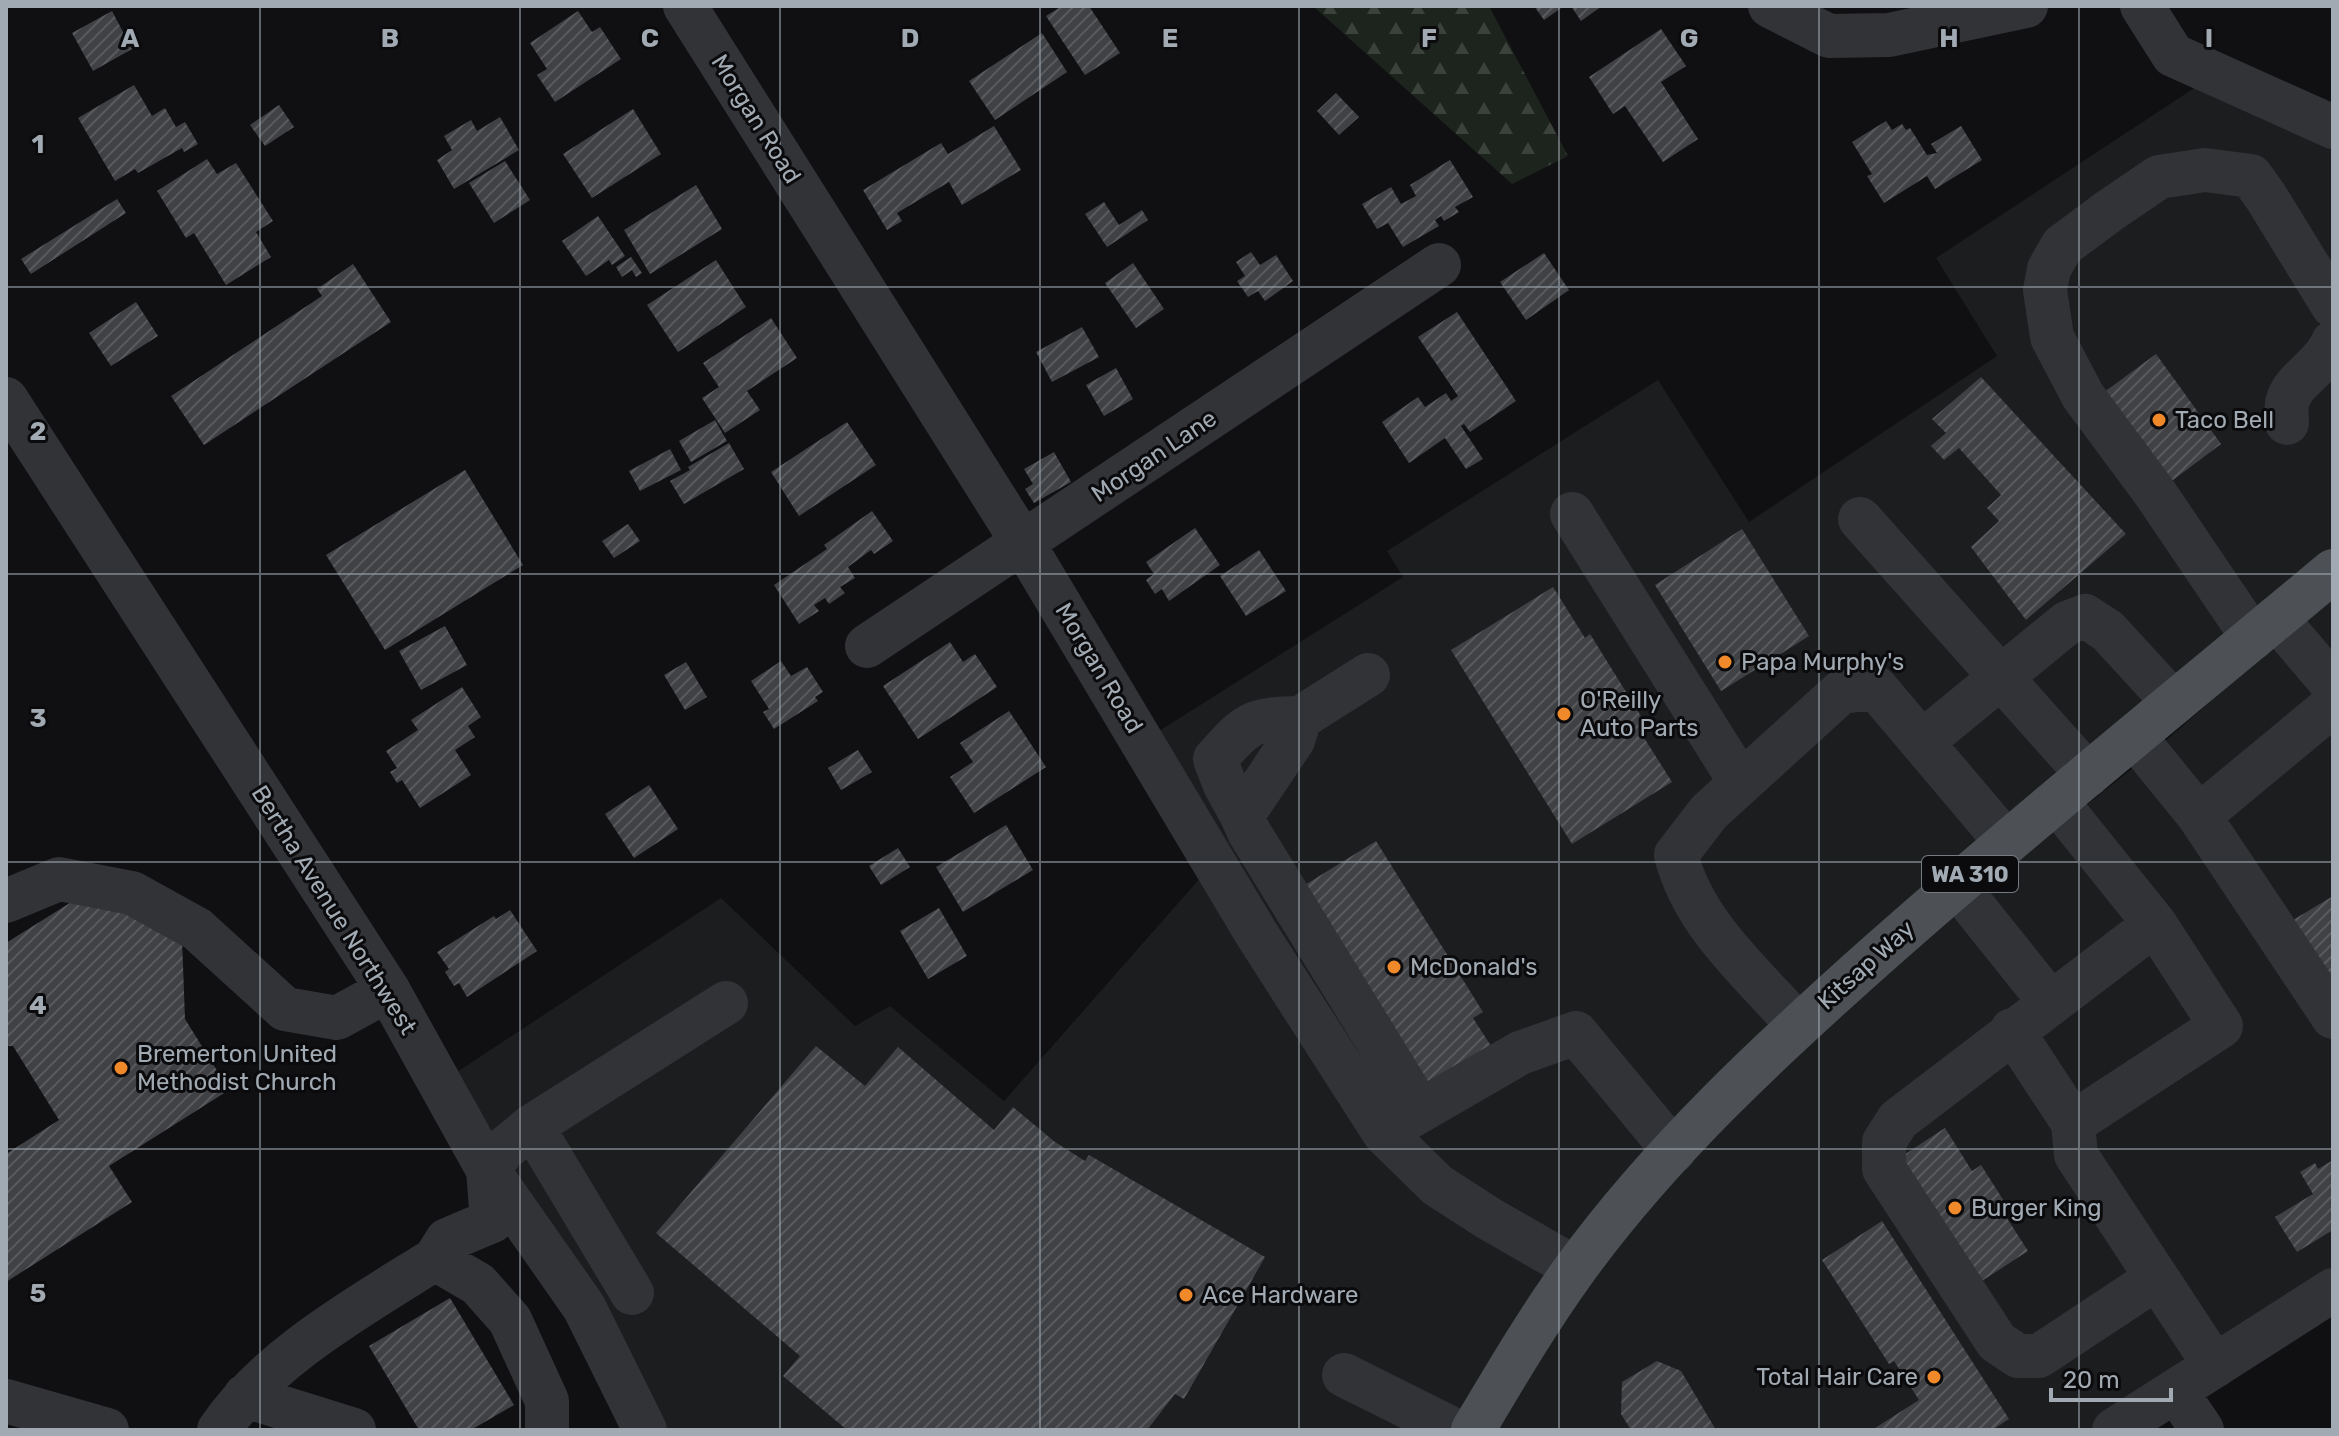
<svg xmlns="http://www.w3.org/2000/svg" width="2339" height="1436" font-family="Rubik,sans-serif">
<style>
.built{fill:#1c1d1f}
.forest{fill:url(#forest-firs)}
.building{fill:url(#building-hatch)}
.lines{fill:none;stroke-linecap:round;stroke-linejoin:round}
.minor{stroke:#313337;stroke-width:44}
.major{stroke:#4d5155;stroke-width:44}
.grid{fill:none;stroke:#a1aab2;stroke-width:2;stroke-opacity:0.55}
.poi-dot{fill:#ef892a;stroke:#0b0b0d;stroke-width:3}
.labels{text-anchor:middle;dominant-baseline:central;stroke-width:6;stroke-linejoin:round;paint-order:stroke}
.shield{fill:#0b0b0d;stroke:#747a80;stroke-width:2}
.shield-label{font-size:22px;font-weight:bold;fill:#a1aab2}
.street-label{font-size:24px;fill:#a1aab2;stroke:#0b0b0d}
.poi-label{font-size:24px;fill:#a1aab2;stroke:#0b0b0d;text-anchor:start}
.grid-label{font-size:26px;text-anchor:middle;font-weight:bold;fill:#a1aab2;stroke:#0b0b0d;stroke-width:6;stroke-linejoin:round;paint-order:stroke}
</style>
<defs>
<pattern id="forest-firs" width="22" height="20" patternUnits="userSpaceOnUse" patternTransform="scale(2)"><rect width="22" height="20" fill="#1d241d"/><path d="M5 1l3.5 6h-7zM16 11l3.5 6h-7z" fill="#3b413b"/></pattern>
<pattern id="building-hatch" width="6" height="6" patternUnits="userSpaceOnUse" patternTransform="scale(2)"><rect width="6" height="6" fill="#3f4145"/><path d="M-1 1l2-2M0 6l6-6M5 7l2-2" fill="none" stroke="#585a5d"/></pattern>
</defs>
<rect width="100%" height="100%" fill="#101012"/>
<path class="built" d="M 2205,81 L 2333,139 L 2333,554 L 1994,827 L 1783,1009 L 1573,1256 L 1408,1150 L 1151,736 L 1403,577 L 1387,551 L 1658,380 L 1749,522 L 1997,356 L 1936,258 Z
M 2333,595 L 2333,1276 L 2093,1430 L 1487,1430 L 1556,1322 L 1700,1145 L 1968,900 L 2149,755 Z
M 1209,868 L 1377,1139 L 1563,1270 L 1462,1430 L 661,1430 L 454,1074 L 721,898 L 855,1026 L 890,1006 L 1004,1101 Z"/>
<path class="forest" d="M 1313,6 L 1489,6 L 1568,156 L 1512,184 Z"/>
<path class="building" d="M 1062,6 L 1089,6 L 1120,53 L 1085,75 L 1046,16 Z
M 1534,6 L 1564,6 L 1544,20 Z
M 1571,6 L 1602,6 L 1581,21 Z
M 112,11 L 132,49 L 93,71 L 72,33 Z
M 578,11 L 592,32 L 600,27 L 621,59 L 555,102 L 537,75 L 547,69 L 530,43 Z
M 1661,29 L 1686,66 L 1661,82 L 1698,139 L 1663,162 L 1625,106 L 1613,114 L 1589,77 Z
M 1042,33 L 1067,72 L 995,120 L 969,81 Z
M 134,85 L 152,116 L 165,108 L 176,127 L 185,122 L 198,144 L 184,152 L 182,148 L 138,173 L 135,169 L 115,181 L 78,118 Z
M 1336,93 L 1359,117 L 1339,135 L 1317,111 Z
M 279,105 L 294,127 L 265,146 L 250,125 Z
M 633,109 L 661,154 L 592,198 L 563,154 Z
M 500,117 L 519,150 L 454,189 L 437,160 L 452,150 L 444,136 L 471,120 L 477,131 Z
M 1886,121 L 1892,130 L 1902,124 L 1906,130 L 1910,128 L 1927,155 L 1937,153 L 1931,144 L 1961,126 L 1982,160 L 1935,189 L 1927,176 L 1884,203 L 1867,176 L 1872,174 L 1852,142 Z
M 994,126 L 1021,170 L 962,205 L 949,182 L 897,213 L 902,221 L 887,230 L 863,190 L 941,143 L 948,154 Z
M 207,159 L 217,174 L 236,163 L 273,221 L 256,232 L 271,257 L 226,285 L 194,233 L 186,238 L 157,191 Z
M 1450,160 L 1473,197 L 1455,207 L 1459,212 L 1444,221 L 1441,216 L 1435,220 L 1439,226 L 1403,247 L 1388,223 L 1377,229 L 1362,204 L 1391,187 L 1401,204 L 1416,196 L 1410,185 Z
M 505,161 L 530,200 L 494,223 L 469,183 Z
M 696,185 L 722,229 L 650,274 L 624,230 Z
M 117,199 L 126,213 L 31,274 L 21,259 Z
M 1104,202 L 1119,225 L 1142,210 L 1148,220 L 1107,247 L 1085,214 Z
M 598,216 L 625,256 L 612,265 L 609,260 L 586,276 L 562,241 Z
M 1251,252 L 1260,265 L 1276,255 L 1293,281 L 1265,301 L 1258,291 L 1248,297 L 1237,281 L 1245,276 L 1236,262 Z
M 1544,253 L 1569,290 L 1526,320 L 1500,282 Z
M 631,257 L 642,273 L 636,277 L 632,270 L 622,277 L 616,267 Z
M 716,260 L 746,307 L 678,352 L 647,305 Z
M 1133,263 L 1164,309 L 1136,328 L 1105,283 Z
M 353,264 L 391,322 L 204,445 L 171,396 L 322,296 L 317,289 Z
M 136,302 L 158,336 L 111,366 L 89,333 Z
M 1457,312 L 1516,401 L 1470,432 L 1464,424 L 1461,426 L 1483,459 L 1466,469 L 1445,438 L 1409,463 L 1382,422 L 1418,397 L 1425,407 L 1446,393 L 1451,401 L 1458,396 L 1418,337 Z
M 771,318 L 797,358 L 747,391 L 760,410 L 725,433 L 702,398 L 719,387 L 703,363 Z
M 1082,327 L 1099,357 L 1052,382 L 1036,352 Z
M 2156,354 L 2221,444 L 2165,486 L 2099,396 Z
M 1116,368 L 1133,399 L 1104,416 L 1086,385 Z
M 1981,377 L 2126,534 L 2026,620 L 1971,547 L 1999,521 L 1987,508 L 2001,495 L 1959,448 L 1944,460 L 1931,446 L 1946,433 L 1932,419 Z
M 715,420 L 727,441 L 691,462 L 679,441 Z
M 847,422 L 876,465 L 799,516 L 771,472 Z
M 729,443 L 744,469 L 684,504 L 670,481 L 690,470 L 688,467 Z
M 670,449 L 681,470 L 640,491 L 629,471 Z
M 1054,452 L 1071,482 L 1034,503 L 1025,489 L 1033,484 L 1024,469 Z
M 465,470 L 523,565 L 385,650 L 326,555 Z
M 872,511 L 893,541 L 874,554 L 871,550 L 848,567 L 855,578 L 840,587 L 845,593 L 829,604 L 825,598 L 814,605 L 819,611 L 799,624 L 774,585 L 827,549 L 824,545 Z
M 628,524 L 640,541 L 614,558 L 602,541 Z
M 1195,528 L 1220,565 L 1169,601 L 1162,589 L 1155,594 L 1146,580 L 1154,574 L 1146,562 Z
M 1742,529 L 1809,636 L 1721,691 L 1655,585 Z
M 1259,550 L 1286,591 L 1246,616 L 1220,576 Z
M 1553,587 L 1585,638 L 1590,634 L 1649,729 L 1641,733 L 1672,782 L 1572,844 L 1451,650 Z
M 445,626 L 467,665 L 421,690 L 399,651 Z
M 950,642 L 963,662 L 975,654 L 997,687 L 918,739 L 883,686 Z
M 781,661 L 791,676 L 807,667 L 823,692 L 815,697 L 818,701 L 774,729 L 763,712 L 769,709 L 751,681 Z
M 686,662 L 707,697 L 685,710 L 664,675 Z
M 462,687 L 481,717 L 468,726 L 475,737 L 455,750 L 471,775 L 420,808 L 402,780 L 397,783 L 390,772 L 397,768 L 386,751 L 418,730 L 411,720 Z
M 1009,711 L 1046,767 L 974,813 L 950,777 L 973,762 L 960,743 Z
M 858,750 L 872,772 L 841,790 L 828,768 Z
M 649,785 L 678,829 L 634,858 L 605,814 Z
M 1006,825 L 1033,870 L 963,912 L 936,867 Z
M 1376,841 L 1483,1012 L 1473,1018 L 1491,1046 L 1428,1085 L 1300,888 Z
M 898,848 L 910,867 L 881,885 L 869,866 Z
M 89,891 L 182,939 L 185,1019 L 229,1090 L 109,1166 L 132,1202 L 6,1282 L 6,1154 L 59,1120 L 13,1046 L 6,1046 L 6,943 Z
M 2333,896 L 2333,976 L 2314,988 L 2278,929 Z
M 939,908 L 967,956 L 928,979 L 900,931 Z
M 510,910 L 537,951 L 467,997 L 459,983 L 454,986 L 445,972 L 449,969 L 437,952 L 494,916 L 496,919 Z
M 816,1046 L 865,1086 L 898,1047 L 994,1130 L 1013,1107 L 1055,1142 L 1085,1161 L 1089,1155 L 1265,1257 L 1184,1399 L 1175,1394 L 1147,1430 L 847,1430 L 783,1376 L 800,1356 L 656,1233 Z
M 1945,1128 L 1972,1171 L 1981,1165 L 2009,1209 L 2003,1212 L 2028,1251 L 1971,1288 L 1887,1166 Z
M 2333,1160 L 2333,1230 L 2297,1252 L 2275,1217 L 2313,1194 L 2300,1172 L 2315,1163 L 2318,1169 Z
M 1882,1221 L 2009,1419 L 1992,1430 L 1872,1430 L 1919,1400 L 1894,1361 L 1889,1364 L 1822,1260 Z
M 450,1298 L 514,1405 L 471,1430 L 419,1430 L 369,1346 Z
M 1657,1361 L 1681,1371 L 1716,1430 L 1631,1430 L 1621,1414 L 1622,1382 Z"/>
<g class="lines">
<path class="minor" d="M 685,6 L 1023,543 L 1256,933 L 1384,1133 L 1437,1185 L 1488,1218 L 1575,1268
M 1770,6 L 1829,36 L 1889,35 L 2026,6
M 2142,6 L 2173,55 L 2333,127
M 6,399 L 388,990 L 488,1170 L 584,1307 L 645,1430
M 2287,423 C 2287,417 2286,409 2287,403 C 2293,378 2323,368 2333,342
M 1572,514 L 1741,783
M 1860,519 L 2088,775
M 2276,618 L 2333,685
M 2253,638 L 2155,493 L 2083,396 L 2052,337 L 2045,290 L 2049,269 L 2062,246 L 2109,211 L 2159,177 L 2205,170 L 2251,176 L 2266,197 L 2333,306
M 867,646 L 1439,265
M 1368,675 L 1300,718 L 1293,740 L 1242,816 L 1249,832 L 1420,1110
M 2134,736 L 2199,816 L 2333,1017
M 1922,742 L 2067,623 L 2085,616 L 2108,631 L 2174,703
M 2057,802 L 2155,924 L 2221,1026 L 2073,1123
M 1242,816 L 1225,785 L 1215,759 C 1248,723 1249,719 1300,718
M 2199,816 L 2333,705
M 1957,886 L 2050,1002
M 6,901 L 59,879 L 132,893 L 197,929 L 285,1009 L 337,1018 L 388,990
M 2155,924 L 1898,1120 L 1884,1142 L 1884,1169 L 1997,1342 L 2018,1356 L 2039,1356 L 2157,1278
M 1798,1025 C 1752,973 1694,925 1676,855 L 1709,812 L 1841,692 L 1876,688 L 2007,843
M 2012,1030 L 2073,1123 L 2076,1155 L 2215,1366
M 532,1126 L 632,1293
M 1394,1126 L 1520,1053 L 1576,1033 L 1674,1151
M 435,1259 L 478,1284 L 510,1320 L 547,1401 L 547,1430
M 1344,1375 L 1454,1430
M 2176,1391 L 2202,1430
M 245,1396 L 354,1430
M 6,1401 L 107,1430
M 219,1430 C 267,1358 362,1305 435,1259 L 447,1240 L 492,1221 L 488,1170 L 503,1150 L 532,1126 L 726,1003
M 2114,1430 L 2333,1290"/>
<path class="major" d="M 1473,1430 C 1505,1376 1538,1320 1575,1269 C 1660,1152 1769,1051 1877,955 C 2026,823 2181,698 2333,571"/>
</g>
<path class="grid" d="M 260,6 L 260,1430M 520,6 L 520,1430M 780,6 L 780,1430M 1040,6 L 1040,1430M 1299,6 L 1299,1430M 1559,6 L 1559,1430M 1819,6 L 1819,1430M 2079,6 L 2079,1430M 6,287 L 2333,287M 6,574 L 2333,574M 6,862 L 2333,862M 6,1149 L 2333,1149"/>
<g class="poi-dot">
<circle cx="2159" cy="420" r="8"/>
<circle cx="1725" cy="662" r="8"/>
<circle cx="1564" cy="714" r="8"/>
<circle cx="1394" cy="967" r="8"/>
<circle cx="121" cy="1068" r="8"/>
<circle cx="1955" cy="1208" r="8"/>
<circle cx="1186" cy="1295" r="8"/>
<circle cx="1934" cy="1377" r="8"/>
</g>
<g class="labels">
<rect class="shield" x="1922" y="856" width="96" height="36" rx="6"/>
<g class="shield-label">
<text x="1970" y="874">WA 310</text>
</g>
<g class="street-label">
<text transform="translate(756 119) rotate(58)">Morgan Road</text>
<text transform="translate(1154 456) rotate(-34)">Morgan Lane</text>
<text transform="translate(1099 668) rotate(59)">Morgan Road</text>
<text transform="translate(334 910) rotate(58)">Bertha Avenue Northwest</text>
<text transform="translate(1866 965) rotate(-42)">Kitsap Way</text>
</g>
<g class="poi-label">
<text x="2175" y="420">Taco Bell</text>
<text x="1741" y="662">Papa Murphy's</text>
<text x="1580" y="700">O'Reilly<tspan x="1580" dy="28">Auto Parts</tspan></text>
<text x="1410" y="967">McDonald's</text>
<text x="137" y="1054">Bremerton United<tspan x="137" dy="28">Methodist Church</tspan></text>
<text x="1971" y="1208">Burger King</text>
<text x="1202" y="1295">Ace Hardware</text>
<text x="1918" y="1377" text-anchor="end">Total Hair Care</text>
</g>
</g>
<g class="grid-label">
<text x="130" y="47">A</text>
<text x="390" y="47">B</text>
<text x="650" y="47">C</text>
<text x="910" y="47">D</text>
<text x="1170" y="47">E</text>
<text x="1429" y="47">F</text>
<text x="1689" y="47">G</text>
<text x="1949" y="47">H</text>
<text x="2209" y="47">I</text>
<text x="38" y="153">1</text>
<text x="38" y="440">2</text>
<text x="38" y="727">3</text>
<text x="38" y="1014">4</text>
<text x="38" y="1302">5</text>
</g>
<rect width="2339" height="1436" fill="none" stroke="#a1aab2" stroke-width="16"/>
<path d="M2051 1388v12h120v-12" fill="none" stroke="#a1aab2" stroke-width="4"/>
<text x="2063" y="1388" font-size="24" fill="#a1aab2" stroke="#0b0b0d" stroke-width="6" paint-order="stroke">20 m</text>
</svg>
